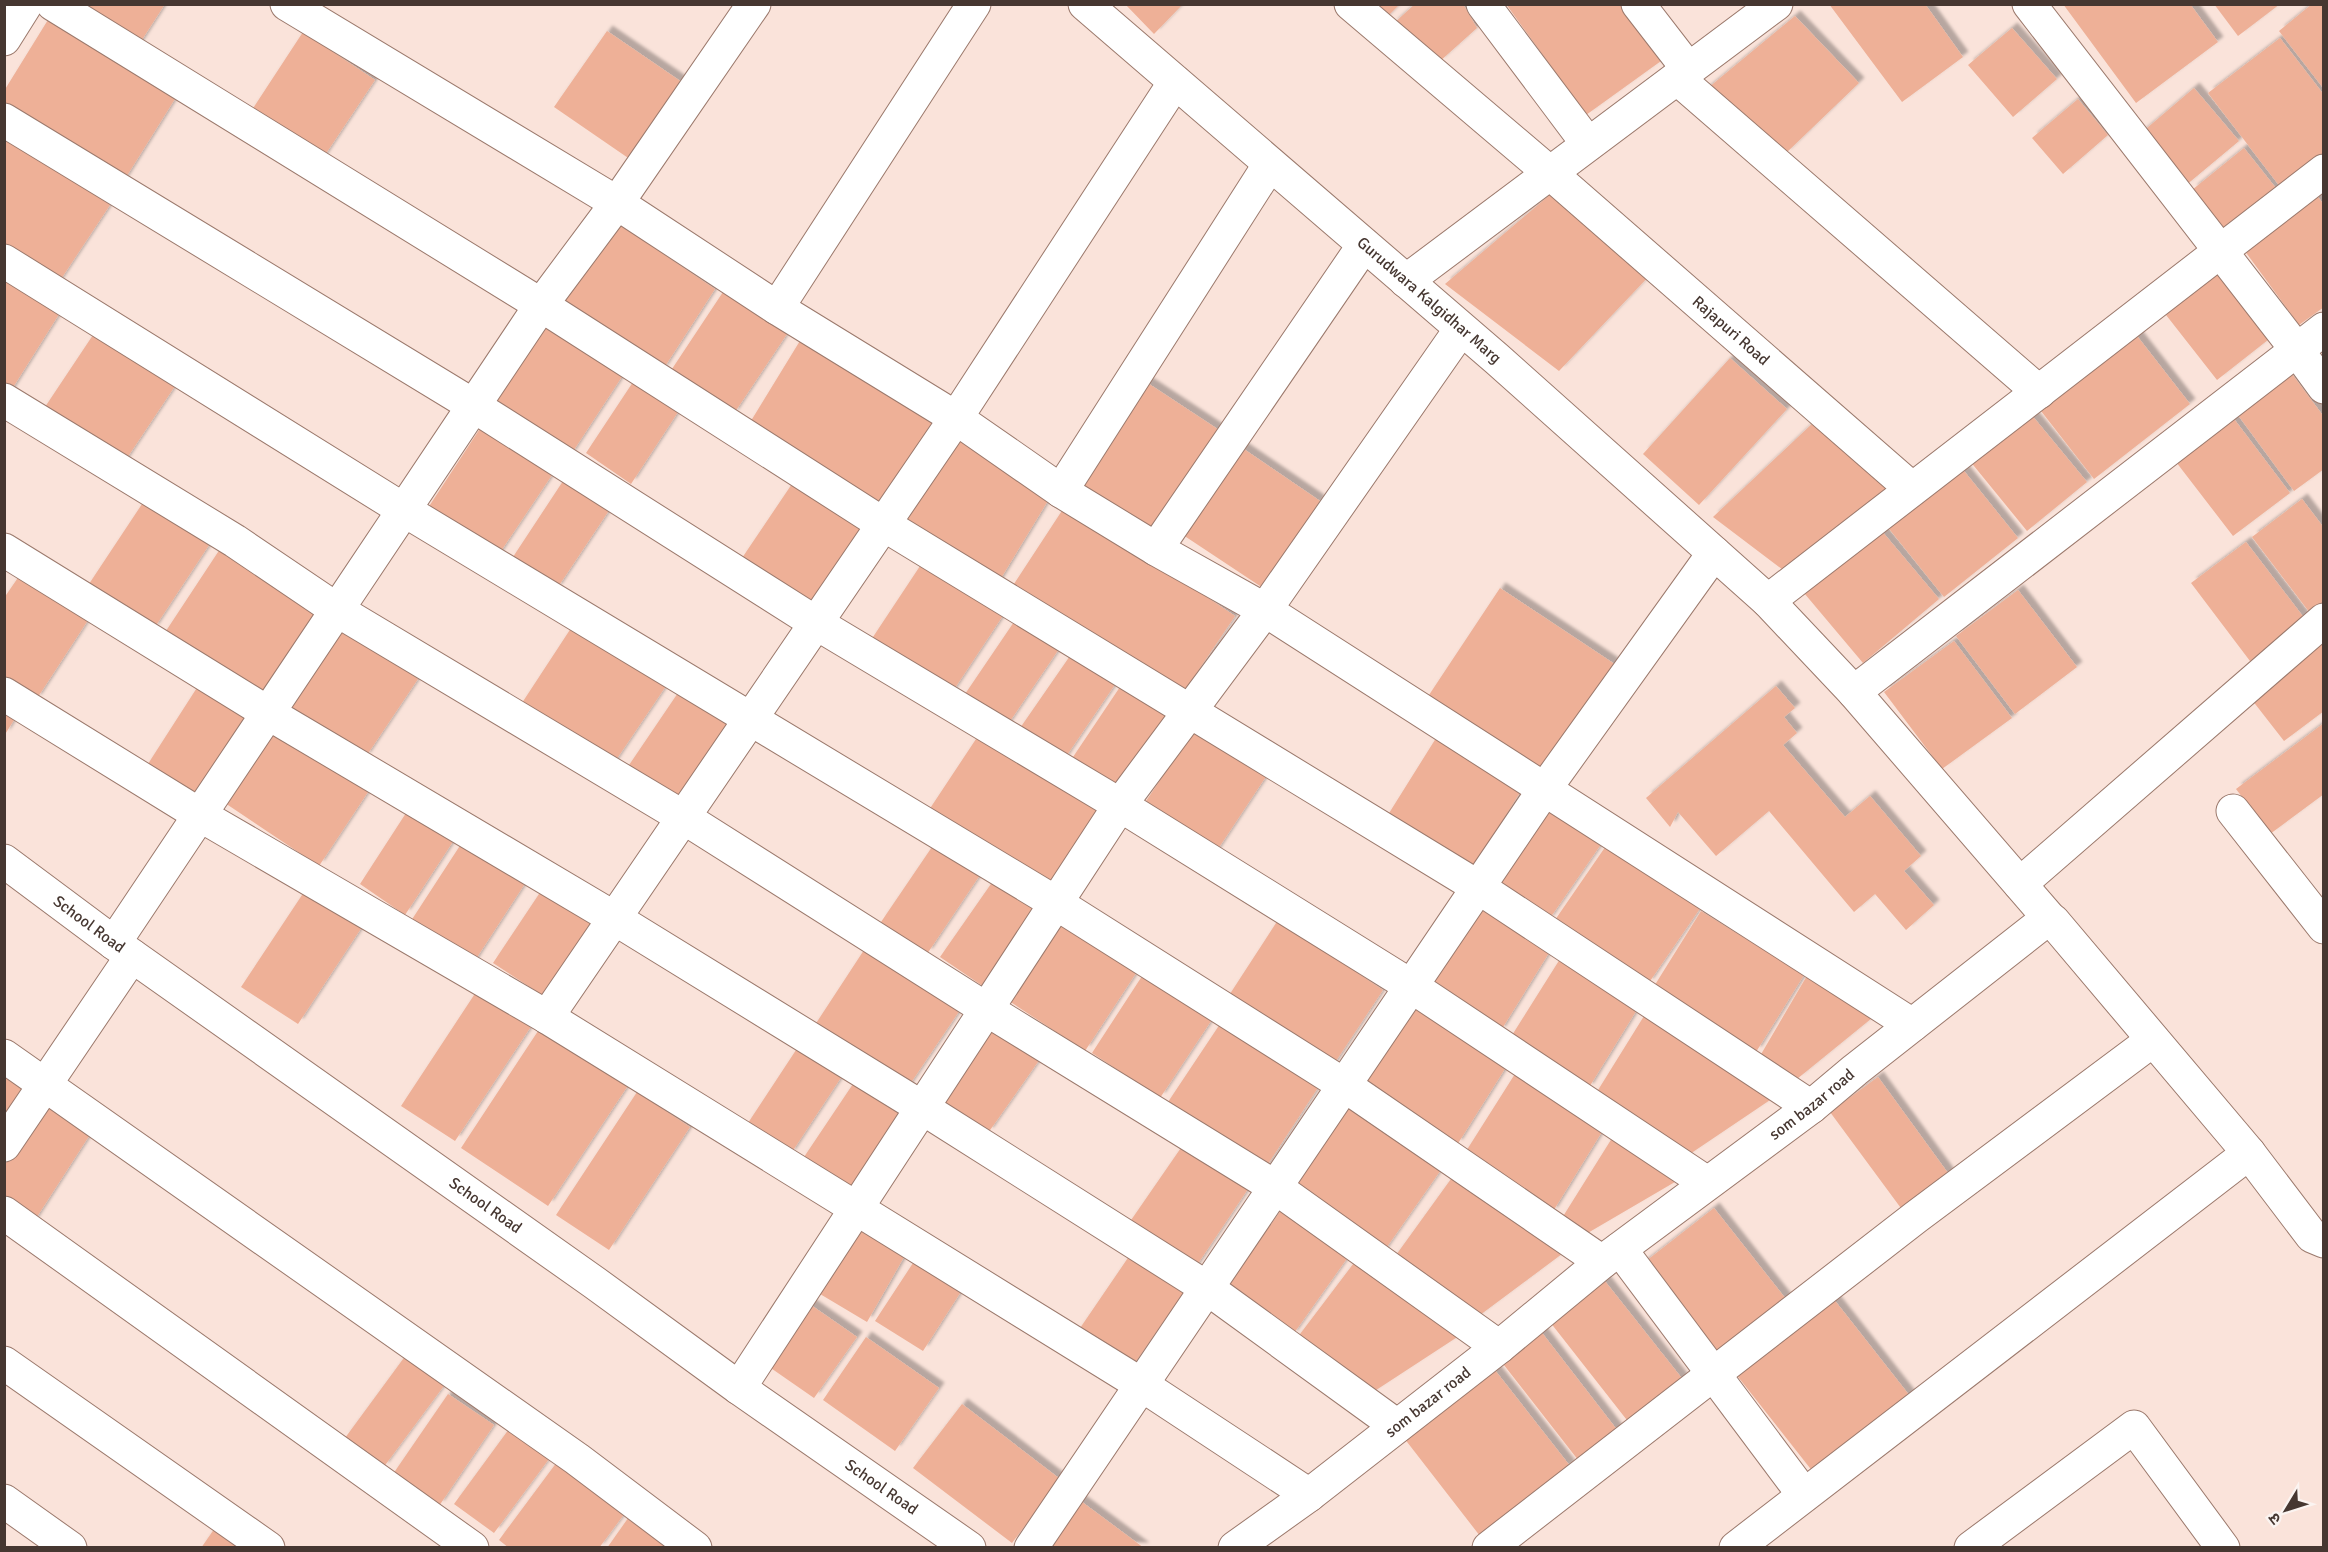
<svg xmlns="http://www.w3.org/2000/svg" width="2328" height="1552" font-family="Signika,'Noto Sans Devanagari',sans-serif">
<style>
.building{fill:#eeb097;filter:url(#shadow)}
.lines{fill:none;stroke-linecap:round;stroke-linejoin:round}
.minor-casing{stroke:#9b796c;stroke-width:35}
.minor{stroke:#fff;stroke-width:33}
.labels{text-anchor:middle;dominant-baseline:central;stroke-width:4.5;stroke-linejoin:round;paint-order:stroke}
.street-label{font-size:16px;fill:#463731;stroke:#fbf4f1}
</style>
<defs>
<filter id="shadow"><feDropShadow dx="5.5" dy="-5.5" stdDeviation="1.5" flood-color="#0004"/></filter>
</defs>
<rect width="100%" height="100%" fill="#fae3da"/>
<path class="building" d="M 69,4 L 165,4 L 136,49 Z
M 1125,4 L 1183,4 L 1154,34 Z
M 1355,4 L 1400,4 L 1379,25 Z
M 1415,4 L 1463,4 L 1477,28 L 1439,62 L 1392,25 Z
M 1506,4 L 1620,4 L 1661,61 L 1586,115 Z
M 1829,4 L 1925,4 L 1963,57 L 1902,102 Z
M 2063,4 L 2190,4 L 2218,42 L 2136,103 Z
M 2214,4 L 2280,4 L 2238,36 Z
M 2312,4 L 2324,4 L 2324,89 L 2279,31 Z
M 51,15 L 178,94 L 123,182 L 4,108 L 4,91 Z
M 1795,16 L 1859,83 L 1785,154 L 1702,93 Z
M 2012,28 L 2057,79 L 2013,117 L 1968,65 Z
M 607,31 L 686,85 L 634,162 L 554,107 Z
M 303,32 L 375,80 L 317,167 L 246,119 Z
M 2280,38 L 2324,95 L 2324,164 L 2285,193 L 2208,93 Z
M 2194,88 L 2239,141 L 2185,186 L 2140,134 Z
M 2078,99 L 2108,135 L 2063,174 L 2032,138 Z
M 4,130 L 112,202 L 57,285 L 4,250 Z
M 2244,148 L 2283,197 L 2231,239 L 2192,190 Z
M 2312,189 L 2324,205 L 2324,307 L 2299,325 L 2239,243 Z
M 1552,193 L 1651,274 L 1559,371 L 1445,284 Z
M 610,218 L 715,289 L 662,371 L 555,300 Z
M 2215,262 L 2273,336 L 2217,380 L 2159,306 Z
M 4,275 L 61,311 L 7,397 L 4,396 Z
M 725,289 L 789,331 L 733,415 L 670,372 Z
M 547,321 L 625,372 L 570,456 L 492,404 Z
M 99,326 L 179,380 L 121,467 L 41,413 Z
M 2130,327 L 2190,404 L 2094,479 L 2034,402 Z
M 806,331 L 938,413 L 879,510 L 746,429 Z
M 1730,358 L 1787,409 L 1699,505 L 1643,454 Z
M 2292,374 L 2324,417 L 2324,469 L 2294,491 L 2238,415 Z
M 635,379 L 680,409 L 631,484 L 586,453 Z
M 1143,380 L 1222,432 L 1154,535 L 1075,483 Z
M 2025,407 L 2087,482 L 2027,531 L 1965,455 Z
M 2231,415 L 2290,493 L 2233,536 L 2173,458 Z
M 1814,422 L 1896,488 L 1795,579 L 1713,517 Z
M 483,424 L 554,472 L 497,557 L 426,511 Z
M 958,437 L 1052,494 L 995,588 L 901,530 Z
M 1235,443 L 1320,501 L 1263,588 L 1177,531 Z
M 1956,461 L 2018,538 L 1944,597 L 1882,520 Z
M 567,475 L 612,506 L 556,590 L 511,560 Z
M 796,478 L 864,523 L 811,604 L 742,558 Z
M 148,495 L 213,539 L 153,630 L 87,587 Z
M 2302,499 L 2324,528 L 2324,604 L 2310,613 L 2252,537 Z
M 1067,503 L 1235,616 L 1179,699 L 1012,587 Z
M 1875,523 L 1939,599 L 1863,663 L 1799,587 Z
M 2246,542 L 2308,623 L 2253,665 L 2191,583 Z
M 222,546 L 320,611 L 259,702 L 162,637 Z
M 926,557 L 1006,611 L 951,694 L 871,640 Z
M 24,569 L 92,614 L 36,700 L 4,679 L 4,598 Z
M 1500,588 L 1616,665 L 1545,772 L 1429,695 Z
M 2018,590 L 2077,667 L 2015,714 L 1956,636 Z
M 1018,616 L 1061,646 L 1004,730 L 961,700 Z
M 577,619 L 670,680 L 612,766 L 520,706 Z
M 336,624 L 418,679 L 365,758 L 283,704 Z
M 2317,636 L 2324,644 L 2324,711 L 2284,741 L 2245,691 Z
M 1954,641 L 2012,718 L 1942,769 L 1884,692 Z
M 1072,653 L 1116,683 L 1063,761 L 1018,731 Z
M 1124,681 L 1172,713 L 1119,792 L 1071,760 Z
M 200,683 L 252,716 L 198,800 L 146,767 Z
M 684,684 L 732,717 L 674,804 L 625,771 Z
M 1776,686 L 1795,708 L 1784,717 L 1797,733 L 1783,745 L 1845,817 L 1870,796 L 1921,856 L 1904,871 L 1934,905 L 1906,930 L 1875,894 L 1854,912 L 1769,811 L 1716,856 L 1678,812 L 1670,827 L 1646,798 Z
M 4,703 L 19,712 L 4,736 Z
M 270,722 L 370,789 L 319,866 L 219,799 Z
M 2324,723 L 2324,794 L 2270,834 L 2236,789 Z
M 1197,725 L 1269,772 L 1214,855 L 1142,807 Z
M 1443,727 L 1527,781 L 1471,872 L 1386,818 Z
M 980,733 L 1101,814 L 1048,893 L 927,813 Z
M 1549,803 L 1604,840 L 1548,921 L 1493,884 Z
M 408,810 L 454,840 L 405,915 L 360,884 Z
M 463,841 L 526,882 L 472,965 L 409,924 Z
M 1608,843 L 1701,907 L 1648,984 L 1555,920 Z
M 934,844 L 980,875 L 927,954 L 881,922 Z
M 549,879 L 600,913 L 545,997 L 493,963 Z
M 993,881 L 1042,915 L 990,991 L 940,957 Z
M 306,889 L 362,927 L 298,1024 L 241,987 Z
M 1474,898 L 1552,948 L 1500,1032 L 1421,983 Z
M 1061,910 L 1142,964 L 1085,1051 L 1003,997 Z
M 1701,911 L 1804,975 L 1756,1052 L 1653,988 Z
M 1278,920 L 1383,990 L 1330,1070 L 1226,1000 Z
M 866,947 L 960,1010 L 904,1093 L 811,1031 Z
M 1560,959 L 1638,1008 L 1588,1089 L 1509,1040 Z
M 1148,967 L 1217,1012 L 1160,1098 L 1092,1053 Z
M 1808,974 L 1877,1014 L 1797,1079 L 1760,1056 Z
M 480,986 L 534,1022 L 455,1141 L 401,1106 Z
M 1417,997 L 1513,1056 L 1457,1145 L 1361,1085 Z
M 1649,1008 L 1776,1096 L 1681,1160 L 1590,1103 Z
M 1226,1015 L 1323,1080 L 1264,1170 L 1166,1105 Z
M 544,1022 L 631,1081 L 548,1206 L 461,1148 Z
M 989,1023 L 1040,1059 L 988,1133 L 937,1097 Z
M 800,1044 L 844,1073 L 790,1155 L 746,1126 Z
M 1520,1066 L 1608,1122 L 1552,1213 L 1463,1156 Z
M 4,1072 L 33,1092 L 4,1134 Z
M 859,1075 L 911,1109 L 854,1195 L 802,1160 Z
M 1878,1077 L 1953,1180 L 1906,1215 L 1830,1112 Z
M 637,1092 L 690,1127 L 609,1250 L 556,1215 Z
M 1346,1098 L 1443,1167 L 1382,1254 L 1284,1184 Z
M 46,1103 L 91,1133 L 33,1223 L 4,1203 L 4,1166 Z
M 1614,1135 L 1680,1179 L 1586,1234 L 1562,1218 Z
M 1185,1142 L 1250,1186 L 1193,1271 L 1127,1226 Z
M 1456,1172 L 1570,1248 L 1472,1321 L 1391,1262 Z
M 1286,1203 L 1353,1250 L 1292,1336 L 1226,1288 Z
M 1714,1208 L 1789,1303 L 1716,1360 L 1641,1265 Z
M 848,1224 L 904,1257 L 867,1322 L 810,1288 Z
M 1134,1249 L 1188,1286 L 1128,1373 L 1074,1337 Z
M 1363,1251 L 1465,1332 L 1367,1396 L 1294,1342 Z
M 915,1260 L 962,1290 L 923,1351 L 875,1321 Z
M 1604,1280 L 1684,1381 L 1630,1424 L 1550,1322 Z
M 1832,1297 L 1913,1400 L 1817,1477 L 1735,1373 Z
M 808,1303 L 857,1337 L 814,1398 L 765,1364 Z
M 1539,1329 L 1621,1435 L 1582,1465 L 1500,1360 Z
M 866,1337 L 939,1388 L 895,1451 L 823,1400 Z
M 406,1355 L 446,1383 L 383,1468 L 345,1438 Z
M 1494,1369 L 1570,1466 L 1480,1536 L 1404,1438 Z
M 448,1394 L 494,1425 L 439,1506 L 393,1474 Z
M 962,1404 L 1060,1479 L 1012,1543 L 913,1468 Z
M 509,1429 L 549,1459 L 494,1533 L 454,1504 Z
M 557,1462 L 625,1513 L 599,1548 L 509,1548 L 499,1540 Z
M 1078,1499 L 1144,1548 L 1035,1548 Z
M 631,1514 L 677,1548 L 607,1548 Z
M 217,1525 L 249,1548 L 201,1548 Z"/>
<g class="lines">
<defs>
<g id="minor">
<path d="M 53,4 L 541,305 L 883,524 L 1478,887 L 1811,1107"/>
<path d="M 287,4 L 617,203 L 777,308 L 956,418 L 1061,491 L 1156,549 L 1265,610 L 1912,1025"/>
<path id="s1" d="M 1085,4 L 1497,359 L 1768,601 L 1854,692 L 2050,919"/>
<path id="s2" d="M 1351,4 L 1550,173 L 1912,489"/>
<path d="M 1483,4 L 1588,144"/>
<path d="M 1638,4 L 1689,70"/>
<path d="M 2029,4 L 2297,350 L 2324,387"/>
<path d="M 4,39 L 26,4"/>
<path d="M 1677,78 L 2039,392"/>
<path d="M 4,120 L 474,406 L 816,623 L 1120,805 L 1411,986 L 1707,1183"/>
<path d="M 4,261 L 404,510 L 1056,903 L 1344,1085 L 1602,1262"/>
<path d="M 1406,281 L 1776,4"/>
<path d="M 777,308 L 974,4"/>
<path d="M 4,400 L 235,541 L 337,610 L 683,817 L 986,1009 L 1275,1187 L 1499,1347"/>
<path d="M 1061,491 L 1270,164"/>
<path d="M 1156,549 L 1364,245"/>
<path d="M 4,550 L 268,713 L 614,918 L 921,1107 L 1207,1288 L 1397,1426"/>
<path d="M 1768,601 L 2324,171"/>
<path d="M 1854,692 L 2324,329"/>
<path d="M 4,694 L 200,815 L 547,1017 L 1142,1385 L 1309,1495"/>
<path d="M 2233,811 L 2324,927"/>
<path id="s3" d="M 4,861 L 114,943 L 595,1283 L 739,1388 L 969,1548"/>
<path d="M 2020,884 L 2324,620"/>
<path d="M 114,943 L 541,305 L 617,203 L 754,4"/>
<path d="M 547,1017 L 956,418 L 1175,82"/>
<path d="M 4,1056 L 577,1459 L 695,1548"/>
<path d="M 4,1145 L 132,956"/>
<path d="M 4,1213 L 472,1548"/>
<path d="M 1620,1249 L 1804,1495"/>
<path d="M 4,1363 L 268,1548"/>
<path d="M 739,1388 L 1120,805 L 1265,610 L 1461,329"/>
<path d="M 4,1501 L 70,1548"/>
<path d="M 1031,1548 L 1544,790 L 1714,553"/>
<path id="s4" d="M 1235,1548 L 1309,1495 L 1499,1347 L 1602,1262 L 1811,1107 L 1855,1070 L 2046,920 L 2053,921 L 2249,1153 L 2312,1236 L 2324,1241"/>
<path d="M 1489,1548 L 1916,1217 L 2153,1040"/>
<path d="M 1736,1548 L 2249,1153"/>
<path d="M 1971,1548 L 2134,1427 L 2223,1548"/>
</g>
</defs>
<use href="#minor" class="minor-casing"/>
<use href="#minor" class="minor"/>
</g>
<g class="labels">
<g class="street-label">
<text stroke="none"><textPath href="#s1" startOffset="454">Gurudwara Kalgidhar Marg</textPath></text>
<text stroke="none"><textPath href="#s2" startOffset="501">Rajapuri Road</textPath></text>
<text stroke="none"><textPath href="#s3" startOffset="106">School Road</textPath></text>
<text stroke="none"><textPath href="#s4" startOffset="728">som bazar road</textPath></text>
<text stroke="none"><textPath href="#s3" startOffset="592">School Road</textPath></text>
<text stroke="none"><textPath href="#s4" startOffset="242">som bazar road</textPath></text>
<text stroke="none"><textPath href="#s3" startOffset="1078">School Road</textPath></text>
</g>
</g>
<rect width="2328" height="1552" fill="none" stroke="#463731" stroke-width="12"/>
<g transform="translate(2286 1510) rotate(232)" stroke="#fbf4f1" stroke-width="4.5" paint-order="stroke">
<path d="M0-4.5L10 22L0 15L-10 22Z" fill="#463731"/>
<text y="-9" font-size="16" font-weight="bold" text-anchor="middle" fill="#463731">उ</text>
</g>
</svg>
